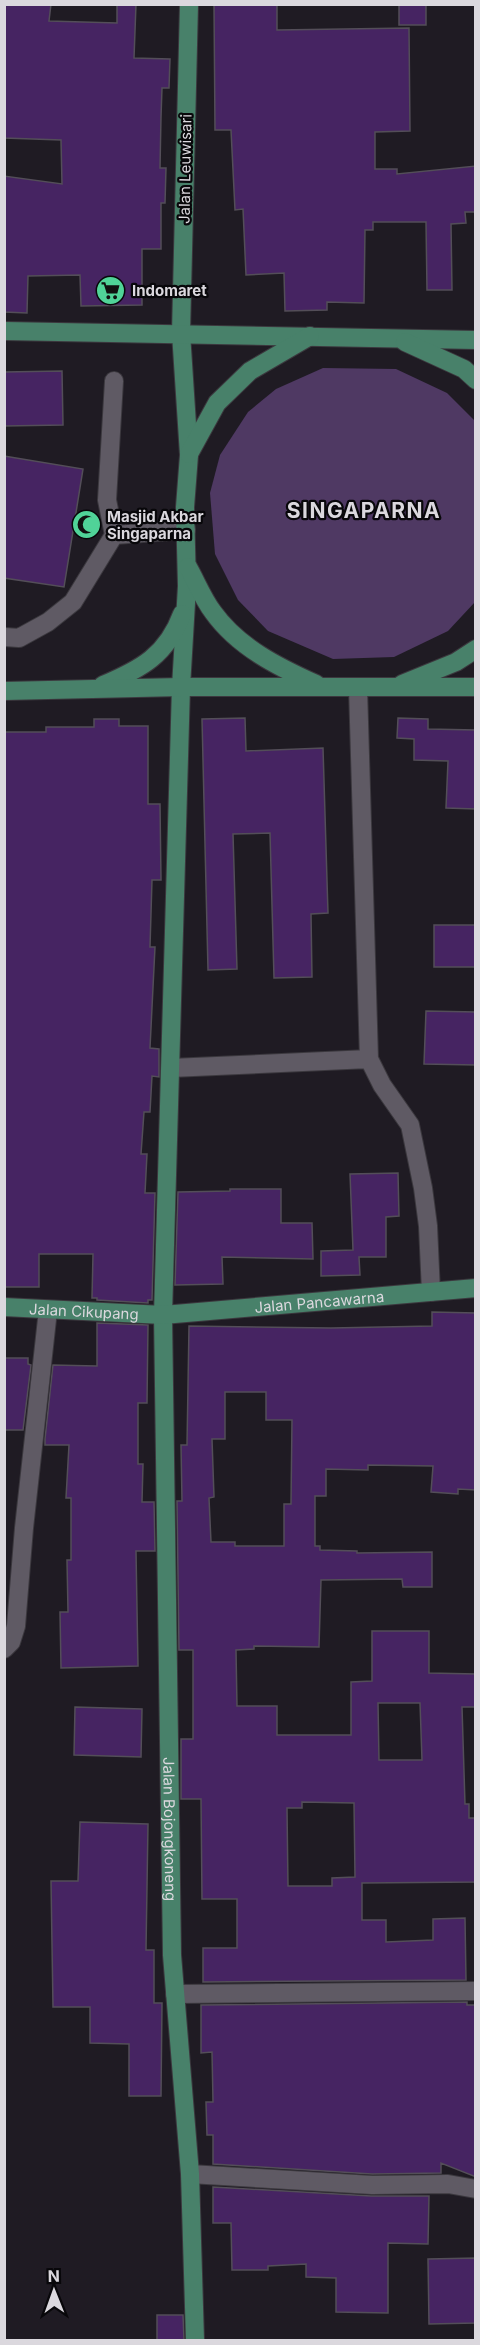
<svg xmlns="http://www.w3.org/2000/svg" width="480" height="2345" font-family="Inter,sans-serif">
<style>
.green{fill:#4f3963}
.building{fill:#462462;stroke:#534e58;stroke-width:1.5;fill-rule:evenodd}
.lines{fill:none;stroke-linecap:round;stroke-linejoin:round}
.minor-casing{stroke:#3b383e;stroke-width:20}
.major-casing{stroke:#3b383e;stroke-width:20}
.minor{stroke:#5f5a64;stroke-width:18}
.major{stroke:#48816a;stroke-width:18}
.labels{text-anchor:middle;dominant-baseline:central;stroke-width:4.5;stroke-linejoin:round;paint-order:stroke}
.street-label{font-size:15px;fill:#dbd8de;stroke:#08070a}
.poi-label{font-size:15px;font-weight:bold;fill:#dbd8de;stroke:#08070a;text-anchor:start}
.district-label{font-size:21px;font-weight:bold;letter-spacing:1.5px;fill:#dbd8de;stroke:#08070a}
</style>
<rect width="100%" height="100%" fill="#1f1b23"/>
<path class="green" d="M 323,368 L 396,369 L 447,393 L 475,421 L 475,602 L 448,631 L 394,657 L 333,659 L 268,631 L 238,600 L 215,554 L 210,493 L 220,455 L 248,412 L 276,389 Z"/>
<path class="building" d="M 4,4 L 51,4 L 49,21 L 117,23 L 117,4 L 136,4 L 134,58 L 170,59 L 169,88 L 162,88 L 161,117 L 160,168 L 166,168 L 165,203 L 161,203 L 161,249 L 142,249 L 142,305 L 81,306 L 80,275 L 28,276 L 27,313 L 4,312 L 4,176 L 62,184 L 61,140 L 4,138 Z
M 214,4 L 277,4 L 277,30 L 409,28 L 410,131 L 375,132 L 375,169 L 397,169 L 397,174 L 476,166 L 476,212 L 465,212 L 466,223 L 451,224 L 452,290 L 427,290 L 426,222 L 373,222 L 373,230 L 365,230 L 364,303 L 327,302 L 327,310 L 285,311 L 284,273 L 246,275 L 243,209 L 235,210 L 231,130 L 215,130 Z
M 399,4 L 426,4 L 426,25 L 399,25 Z
M 62,371 L 63,425 L 4,426 L 4,372 Z
M 4,456 L 83,469 L 64,587 L 4,578 Z
M 245,718 L 246,751 L 323,748 L 328,913 L 311,914 L 312,977 L 274,978 L 270,833 L 233,834 L 237,969 L 208,970 L 202,719 Z
M 398,718 L 428,719 L 428,729 L 476,730 L 476,809 L 446,808 L 448,761 L 414,760 L 414,739 L 397,738 Z
M 94,719 L 119,719 L 119,726 L 148,726 L 148,804 L 160,804 L 161,880 L 152,880 L 150,947 L 155,947 L 150,1048 L 159,1049 L 159,1077 L 152,1076 L 150,1112 L 144,1112 L 141,1154 L 147,1154 L 145,1193 L 155,1193 L 152,1300 L 148,1300 L 148,1303 L 97,1300 L 97,1298 L 92,1298 L 93,1254 L 39,1254 L 39,1287 L 4,1287 L 4,732 L 46,732 L 46,727 L 94,727 Z
M 434,925 L 476,925 L 476,967 L 434,967 Z
M 426,1011 L 476,1012 L 476,1065 L 424,1064 Z
M 398,1173 L 399,1216 L 386,1217 L 386,1257 L 359,1257 L 360,1275 L 321,1276 L 321,1251 L 353,1250 L 350,1174 Z
M 230,1189 L 281,1189 L 281,1223 L 312,1223 L 313,1259 L 222,1257 L 223,1284 L 175,1285 L 178,1192 L 230,1191 Z
M 432,1312 L 476,1313 L 476,1490 L 458,1489 L 458,1494 L 431,1492 L 433,1466 L 368,1465 L 368,1470 L 326,1469 L 326,1496 L 315,1496 L 315,1546 L 320,1546 L 320,1550 L 357,1551 L 357,1553 L 432,1552 L 432,1587 L 403,1587 L 402,1579 L 321,1580 L 319,1647 L 254,1646 L 254,1649 L 236,1650 L 237,1706 L 277,1706 L 277,1735 L 351,1735 L 351,1682 L 372,1681 L 372,1631 L 429,1631 L 429,1673 L 476,1674 L 476,1707 L 462,1707 L 465,1804 L 469,1804 L 469,1818 L 476,1818 L 476,1882 L 362,1883 L 362,1920 L 386,1920 L 386,1942 L 433,1940 L 433,1919 L 465,1918 L 466,1980 L 203,1982 L 203,1948 L 237,1948 L 237,1899 L 202,1899 L 201,1799 L 181,1799 L 181,1739 L 193,1739 L 193,1650 L 179,1650 L 177,1501 L 182,1501 L 181,1445 L 187,1445 L 189,1326 L 331,1328 L 432,1326 ZM 225,1392 L 266,1392 L 266,1420 L 292,1420 L 291,1504 L 284,1504 L 284,1546 L 235,1546 L 235,1542 L 211,1542 L 209,1498 L 214,1497 L 212,1439 L 225,1439 ZM 378,1703 L 420,1703 L 422,1760 L 379,1760 ZM 302,1802 L 354,1803 L 355,1877 L 332,1878 L 332,1886 L 288,1886 L 287,1808 L 302,1808 Z
M 97,1323 L 148,1325 L 147,1403 L 138,1403 L 138,1464 L 143,1464 L 142,1502 L 154,1502 L 155,1551 L 136,1551 L 138,1666 L 61,1668 L 60,1612 L 68,1612 L 67,1560 L 71,1560 L 71,1498 L 66,1498 L 69,1445 L 45,1445 L 45,1439 L 53,1365 L 97,1366 Z
M 4,1358 L 28,1358 L 28,1364 L 31,1365 L 23,1430 L 4,1430 Z
M 75,1707 L 142,1709 L 141,1757 L 74,1755 Z
M 80,1822 L 148,1824 L 146,1950 L 154,1950 L 154,2003 L 162,2003 L 161,2096 L 129,2096 L 129,2044 L 90,2043 L 90,2007 L 53,2007 L 51,1881 L 78,1881 Z
M 467,2002 L 467,2005 L 476,2005 L 476,2177 L 441,2163 L 441,2173 L 372,2174 L 213,2164 L 213,2135 L 207,2135 L 206,2102 L 213,2102 L 212,2052 L 201,2053 L 201,2005 Z
M 213,2187 L 371,2196 L 429,2196 L 428,2244 L 388,2243 L 388,2313 L 336,2312 L 336,2278 L 306,2277 L 306,2264 L 268,2266 L 268,2270 L 232,2270 L 231,2223 L 213,2223 Z
M 476,2258 L 476,2323 L 429,2324 L 428,2259 Z
M 157,2315 L 183,2315 L 184,2340 L 157,2340 Z"/>
<g class="lines">
<defs>
<path id="minor" d="M 114,381 L 107,500 L 114,535 L 186,530
M 5,637 L 19,638 L 48,622 L 73,602 L 114,535
M 358,688 L 369,1059 L 382,1085 L 410,1125 L 423,1188 L 428,1226 L 431,1292
M 171,1068 L 369,1059
M 4,1649 L 11,1642 L 16,1626 L 24,1528 L 48,1310
M 175,1994 L 476,1991
M 190,2174 L 372,2185 L 448,2184 L 476,2189"/>
<g id="major">
<path id="s1" d="M 189,4 L 181,333 L 189,455 L 185,507 L 187,586 L 181,687 L 163,1315 L 172,1955 L 190,2174 L 195,2340"/>
<path d="M 4,331 L 476,340"/>
<path d="M 405,342 L 464,369 L 476,380"/>
<path d="M 189,454 L 217,403 L 250,371 L 310,336"/>
<path d="M 188,567 C 196,581 203,599 213,612 C 238,647 278,667 316,684"/>
<path d="M 402,684 L 456,662 L 476,649"/>
<path d="M 103,685 C 141,669 167,655 182,614"/>
<path d="M 4,691 L 181,687 L 476,687"/>
<path id="s2" d="M 4,1307 L 163,1315 L 476,1288"/>
</g>
</defs>
<use href="#minor" class="minor-casing"/>
<use href="#major" class="major-casing"/>
<use href="#minor" class="minor"/>
<use href="#major" class="major"/>
</g>
<defs>
<symbol id="supermarket-disc" viewBox="-11 -11 22 22"><circle r="9.5" fill="#50d398" stroke="#08070a"/><path d="M-6-5.5h2.5l.6 2H6L4.5 2H-2.5L-4.4-4H-6ZM-1.5 3.2a1.3 1.3 0 1 0 .1 0ZM3 3.2a1.3 1.3 0 1 0 .1 0Z" fill="#111"/></symbol>
<symbol id="mosque-disc" viewBox="-11 -11 22 22"><circle r="9.5" fill="#50d398" stroke="#08070a"/><path d="M3.5-4.9A6 6 0 1 0 3.5 4.9A5 5 0 1 1 3.5-4.9Z" fill="#111"/></symbol>
</defs>
<g fill-rule="evenodd">
<use href="#supermarket-disc" x="94" y="274" width="33" height="33"/>
<use href="#mosque-disc" x="70" y="508" width="33" height="33"/>
</g>
<g class="labels">
<g class="street-label">
<text transform="translate(185 169) rotate(-89)">Jalan Leuwisari</text>
<text stroke="none"><textPath href="#s2" startOffset="316">Jalan Pancawarna</textPath></text>
<text stroke="none"><textPath href="#s2" startOffset="80">Jalan Cikupang</textPath></text>
<text stroke="none"><textPath href="#s1" startOffset="1826">Jalan Bojongkoneng</textPath></text>
</g>
<g class="poi-label">
<text x="132" y="290">Indomaret</text>
<text x="107" y="516">Masjid Akbar<tspan x="107" dy="17">Singaparna</tspan></text>
</g>
<g class="district-label">
<text x="364" y="510">SINGAPARNA</text>
</g>
</g>
<rect width="480" height="2345" fill="none" stroke="#dbd8de" stroke-width="12"/>
<g transform="translate(54 2291) rotate(359)" stroke="#08070a" stroke-width="4.5" paint-order="stroke">
<path d="M0-4.5L10 22L0 15L-10 22Z" fill="#dbd8de"/>
<text y="-9" font-size="16" font-weight="bold" text-anchor="middle" fill="#dbd8de">N</text>
</g>
</svg>
